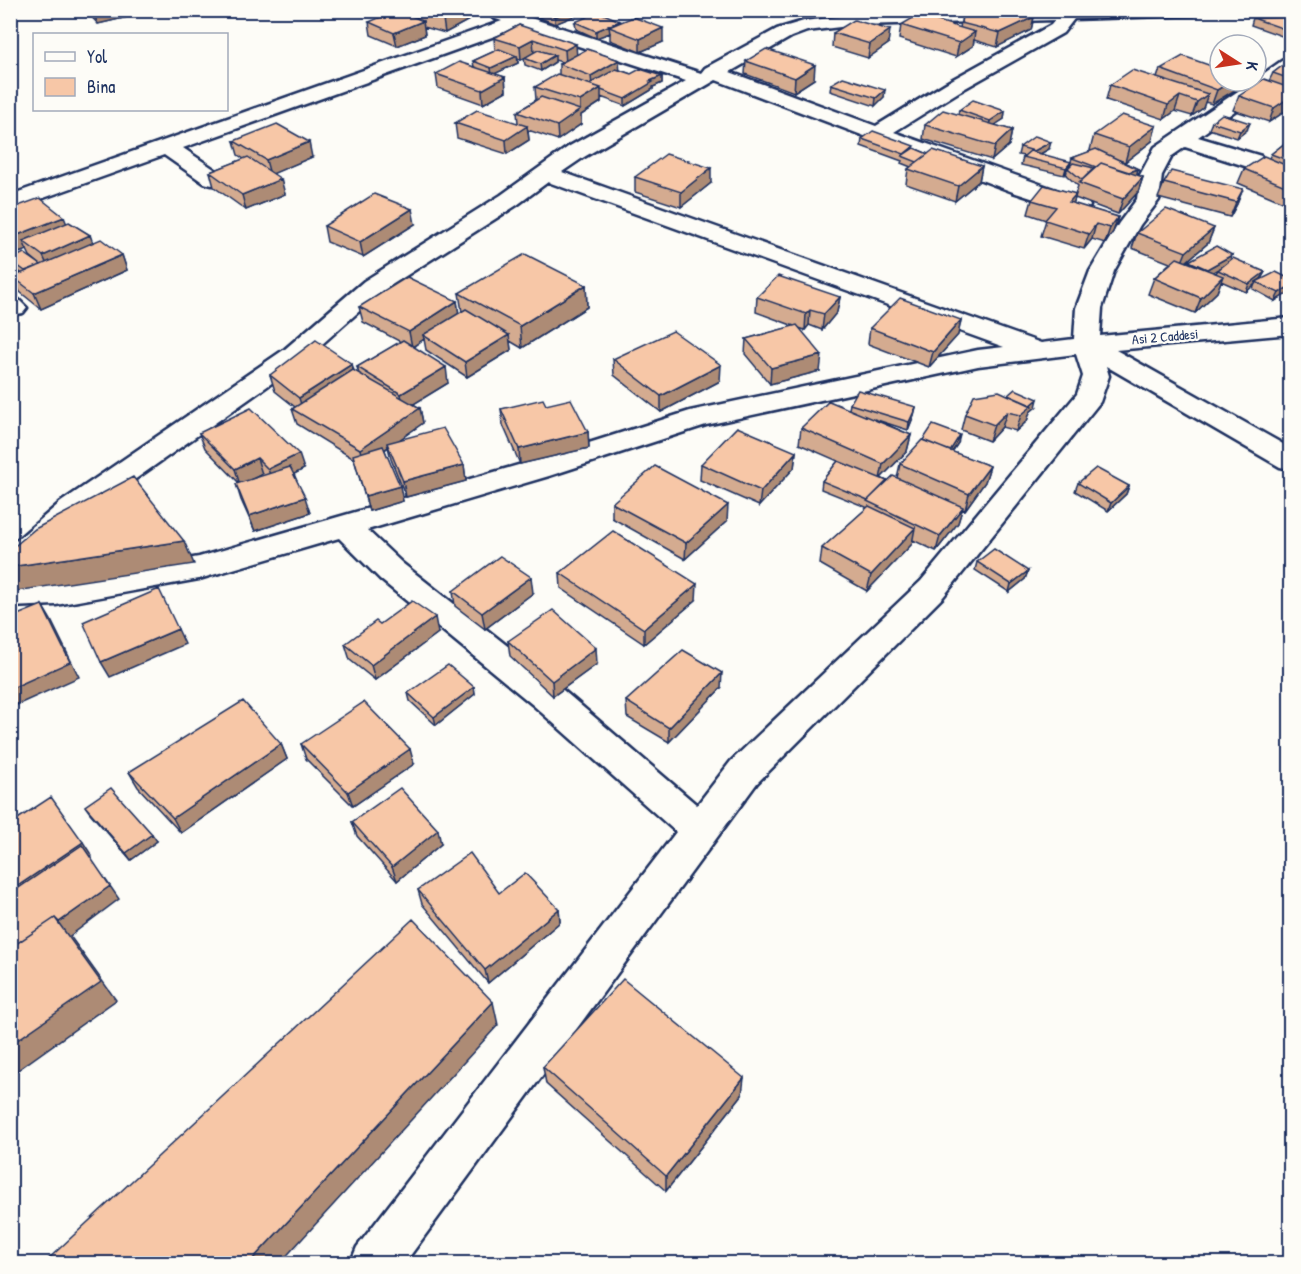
<svg xmlns="http://www.w3.org/2000/svg" width="1301" height="1274" font-family="'Patrick Hand',sans-serif">
<style>
.lines{fill:none;stroke-linecap:round;stroke-linejoin:round}
.minor-casing{stroke:#1b2f5e;stroke-width:5}
.minor{fill:#fdfcf7;fill-rule:evenodd}
.wall{fill:#d4ab90;stroke:#1b2f5e;stroke-width:1.5;fill-rule:evenodd}
.shaded-wall{fill:#ad8b75;stroke:#1b2f5e;stroke-width:1.5}
.building{fill:#f7c7a7;stroke:#1b2f5e;stroke-width:1.5}
.labels{text-anchor:middle;dominant-baseline:central;stroke-width:4.5;stroke-linejoin:round;paint-order:stroke}
.far-street-label{font-size:14px;fill:#1b2f5e;stroke:#fdfcf7}
</style>
<rect width="100%" height="100%" fill="#fdfcf7"/>
<filter id="ink" filterUnits="userSpaceOnUse"><feTurbulence type="fractalNoise" baseFrequency=".0167" numOctaves="2"/><feDisplacementMap in="SourceGraphic" scale="12" xChannelSelector="R" yChannelSelector="G"/><feConvolveMatrix kernelMatrix="1 2 1 2 8 2 1 2 1" color-interpolation-filters="sRGB"/></filter>
<g filter="url(#ink)">
<g class="lines">
<defs>
<path id="minor" d="M 492,10 L 506,10 L 701,73 L 705,68 L 777,29 L 804,21 L 857,15 L 995,10 L 1203,10 L 1194,15 L 1074,19 L 1063,33 L 960,91 L 894,132 L 1087,201 L 1090,206 L 1087,211 L 1079,213 L 1071,211 L 1013,192 L 716,80 L 584,157 L 562,172 L 1041,343 L 1074,339 L 1076,308 L 1090,271 L 1119,223 L 1137,199 L 1140,175 L 1155,147 L 1253,81 L 1256,81 L 1256,79 L 1283,60 L 1290,58 L 1290,72 L 1198,137 L 1261,156 L 1264,161 L 1261,166 L 1253,167 L 1245,166 L 1185,147 L 1172,156 L 1162,175 L 1159,200 L 1140,225 L 1114,271 L 1102,308 L 1100,336 L 1290,318 L 1290,334 L 1116,350 L 1290,448 L 1290,469 L 1280,467 L 1106,366 L 1109,376 L 1100,402 L 943,597 L 757,783 L 404,1264 L 350,1264 L 357,1247 L 676,832 L 533,705 L 380,579 L 339,538 L 199,579 L 56,605 L 10,607 L 10,583 L 56,581 L 199,557 L 529,462 L 690,411 L 978,350 L 1004,347 L 548,182 L 517,205 L 382,291 L 303,361 L 83,516 L 21,572 L 10,575 L 10,546 L 61,502 L 285,349 L 364,281 L 501,195 L 568,147 L 686,81 L 520,27 L 183,148 L 220,173 L 223,178 L 220,183 L 212,185 L 204,183 L 164,155 L 10,210 L 10,195 L 502,21 L 493,18 L 490,14 ZM 1055,20 L 1051,25 L 946,83 L 876,126 L 730,72 L 791,37 L 807,31 L 857,25 ZM 1076,354 L 1083,376 L 1077,394 L 921,581 L 731,761 L 697,805 L 557,685 L 402,563 L 367,530 L 549,476 L 706,425 L 978,366 Z
M 10,298 L 19,300 L 27,308 L 23,313 L 10,315 Z"/>
</defs>
<use href="#minor" class="minor-casing"/>
<use href="#minor" class="minor"/>
</g>
<path class="wall" d="M 85,10 L 126,10 L 128,17 L 98,24 Z
M 535,10 L 584,10 L 584,12 L 555,24 L 536,16 Z
M 416,12 L 469,20 L 445,33 L 424,27 L 425,35 L 397,46 L 371,35 L 369,22 L 417,18 Z
M 962,16 L 1034,17 L 1031,30 L 997,47 L 974,40 L 973,46 L 956,57 L 899,39 L 901,25 L 960,28 Z
M 1290,17 L 1290,39 L 1251,25 L 1253,18 Z
M 620,21 L 663,42 L 640,52 L 610,40 L 610,33 L 596,38 L 576,29 L 575,22 Z
M 519,25 L 577,55 L 620,70 L 631,74 L 662,76 L 662,83 L 653,87 L 653,89 L 625,106 L 601,97 L 601,102 L 581,115 L 581,124 L 558,140 L 528,130 L 529,140 L 507,154 L 457,138 L 455,123 L 518,123 L 517,112 L 536,100 L 535,87 L 559,75 L 559,64 L 562,62 L 555,60 L 555,62 L 541,71 L 525,65 L 524,58 L 527,57 L 521,60 L 518,59 L 518,63 L 494,74 L 505,77 L 506,91 L 483,104 L 438,88 L 436,74 L 474,67 L 473,61 L 495,51 L 494,38 Z
M 833,33 L 888,44 L 868,58 L 832,47 Z
M 1290,60 L 1290,108 L 1269,122 L 1233,110 L 1239,96 L 1269,81 L 1273,73 Z
M 746,61 L 814,79 L 794,92 L 745,74 Z
M 1160,69 L 1235,90 L 1212,104 L 1205,102 L 1203,108 L 1192,116 L 1175,111 L 1164,119 L 1106,100 L 1110,85 L 1157,78 Z
M 831,84 L 884,97 L 875,106 L 830,91 Z
M 959,110 L 1005,111 L 1004,119 L 994,125 L 1012,130 L 1009,145 L 992,160 L 923,139 L 925,125 L 958,114 Z
M 1212,122 L 1247,130 L 1237,138 L 1209,129 Z
M 1156,126 L 1152,141 L 1125,162 L 1119,160 L 1138,169 L 1137,175 L 1143,177 L 1138,192 L 1118,214 L 1075,198 L 1073,204 L 1118,217 L 1113,232 L 1105,243 L 1092,239 L 1084,249 L 1041,236 L 1046,220 L 1028,214 L 1032,200 L 1075,194 L 1078,186 L 1066,175 L 1067,171 L 1064,175 L 1021,165 L 1023,157 L 1024,156 L 1018,155 L 1020,147 L 1049,149 L 1040,154 L 1069,167 L 1072,158 L 1092,151 L 1090,150 L 1094,135 Z
M 862,139 L 914,148 L 928,154 L 982,166 L 979,181 L 955,201 L 906,184 L 908,169 L 911,167 L 901,163 L 902,161 L 861,146 Z
M 1290,139 L 1290,205 L 1238,183 L 1244,169 L 1269,158 L 1271,154 Z
M 234,141 L 312,157 L 273,173 L 285,194 L 246,210 L 214,187 L 210,172 L 244,159 L 238,155 Z
M 635,177 L 711,183 L 681,207 L 635,192 Z
M 1164,183 L 1243,189 L 1237,204 L 1230,217 L 1158,198 Z
M 10,209 L 67,223 L 90,235 L 92,243 L 122,255 L 127,270 L 41,309 L 20,292 L 13,277 L 21,273 L 14,267 L 10,260 L 41,265 L 30,256 L 27,250 L 10,256 Z
M 415,224 L 363,257 L 327,242 L 324,226 Z
M 1214,228 L 1208,243 L 1186,262 L 1189,263 L 1189,261 L 1232,255 L 1230,260 L 1265,272 L 1261,279 L 1290,279 L 1275,301 L 1253,289 L 1255,284 L 1246,292 L 1221,281 L 1217,292 L 1195,313 L 1148,294 L 1154,278 L 1170,263 L 1132,248 L 1137,233 ZM 1222,267 L 1218,270 L 1216,273 L 1212,272 Z
M 586,285 L 587,307 L 522,348 L 510,341 L 511,350 L 467,377 L 426,350 L 424,339 L 413,347 L 448,383 L 413,404 L 420,408 L 423,423 L 399,440 L 464,465 L 466,481 L 406,497 L 391,459 L 388,447 L 385,450 L 403,501 L 369,511 L 354,459 L 297,424 L 292,409 L 295,407 L 275,391 L 270,375 L 352,364 L 354,371 L 359,374 L 357,367 L 401,342 L 363,322 L 359,307 L 457,301 L 459,314 L 462,312 L 459,293 Z
M 757,297 L 840,297 L 837,312 L 822,330 L 809,325 L 805,330 L 799,328 L 820,371 L 770,384 L 745,354 L 746,339 L 794,326 L 756,312 Z
M 961,320 L 958,335 L 929,367 L 868,344 L 870,328 Z
M 613,359 L 720,381 L 661,412 L 614,375 Z
M 850,404 L 916,407 L 914,415 L 908,430 L 874,419 L 911,435 L 907,451 L 881,478 L 887,481 L 897,478 L 900,464 L 958,443 L 952,452 L 990,466 L 985,482 L 965,510 L 962,509 L 958,523 L 936,551 L 913,540 L 912,544 L 867,591 L 820,564 L 822,548 L 866,509 L 866,507 L 821,489 L 822,481 L 838,461 L 799,444 L 801,428 L 849,409 Z
M 546,405 L 588,432 L 589,448 L 520,464 L 503,425 L 501,409 Z
M 1036,407 L 1030,412 L 1027,421 L 1016,431 L 1002,427 L 989,441 L 961,430 L 965,414 Z
M 199,433 L 304,469 L 294,474 L 310,513 L 255,531 L 241,500 L 236,484 L 239,483 L 205,448 Z
M 796,452 L 794,468 L 759,506 L 700,480 L 701,464 Z
M 1078,483 L 1129,486 L 1126,494 L 1108,511 L 1075,491 Z
M 612,503 L 727,521 L 685,559 L 612,518 Z
M 977,562 L 1028,571 L 1025,579 L 1009,592 L 975,570 Z
M 560,573 L 696,600 L 644,644 L 561,588 Z
M 453,591 L 533,593 L 485,629 L 455,606 Z
M 380,624 L 438,633 L 375,680 L 350,660 L 345,644 Z
M 508,641 L 597,664 L 553,696 L 510,656 Z
M 474,687 L 475,694 L 436,725 L 410,701 L 408,693 Z
M 721,688 L 669,742 L 627,717 L 626,701 Z
M 281,744 L 287,759 L 181,833 L 138,787 L 129,772 Z
M 301,744 L 414,764 L 353,806 L 306,759 Z
M 85,806 L 157,841 L 131,860 L 90,813 Z
M 352,822 L 441,844 L 397,881 L 357,836 Z
M 418,890 L 499,893 L 559,909 L 560,922 L 488,983 L 422,904 Z
M 543,1067 L 742,1095 L 666,1191 L 546,1084 Z"/>
<path class="shaded-wall" d="M 124,10 L 126,10 L 128,17 L 98,24 L 95,17 Z
M 459,10 L 468,10 L 469,20 L 445,33 L 443,19 Z
M 570,10 L 584,10 L 584,12 L 555,24 L 555,17 Z
M 1034,17 L 1031,30 L 997,47 L 1000,33 Z
M 423,21 L 425,35 L 397,46 L 394,33 Z
M 620,21 L 609,27 L 610,33 L 596,38 L 596,31 Z
M 10,24 L 16,37 L 10,39 Z
M 663,28 L 663,42 L 640,52 L 640,39 Z
M 890,30 L 888,44 L 868,58 L 870,44 Z
M 975,32 L 973,46 L 956,57 L 959,43 Z
M 533,39 L 534,53 L 521,60 L 520,46 Z
M 576,44 L 577,58 L 566,64 L 565,50 Z
M 555,55 L 555,62 L 541,71 L 540,64 Z
M 517,56 L 518,63 L 492,75 L 491,68 Z
M 1261,59 L 1258,66 L 1256,67 L 1256,62 Z
M 619,60 L 620,74 L 592,86 L 591,76 Z
M 815,65 L 814,79 L 794,92 L 795,78 Z
M 662,76 L 662,83 L 653,87 L 653,89 L 625,106 L 625,99 L 650,81 Z
M 505,77 L 506,91 L 483,104 L 482,90 Z
M 1232,81 L 1238,81 L 1235,90 L 1212,104 L 1217,90 Z
M 601,88 L 601,102 L 581,115 L 581,124 L 558,140 L 557,126 L 580,110 L 580,101 Z
M 885,90 L 884,97 L 875,106 L 876,98 Z
M 1208,94 L 1203,108 L 1192,116 L 1197,102 Z
M 1180,96 L 1175,111 L 1164,119 L 1168,105 Z
M 1290,97 L 1290,108 L 1269,122 L 1274,108 Z
M 1005,111 L 1004,119 L 989,129 L 990,121 Z
M 1250,123 L 1247,130 L 1237,138 L 1240,131 Z
M 527,126 L 529,140 L 507,154 L 506,140 Z
M 1156,126 L 1152,141 L 1125,162 L 1129,147 Z
M 1012,130 L 1009,145 L 992,160 L 995,146 Z
M 309,142 L 312,157 L 270,175 L 266,160 Z
M 1051,142 L 1049,149 L 1033,158 L 1034,151 Z
M 1071,162 L 1069,169 L 1068,168 L 1064,175 L 1066,168 Z
M 982,166 L 979,181 L 955,201 L 958,186 Z
M 711,168 L 711,183 L 681,207 L 681,192 Z
M 1138,169 L 1136,177 L 1120,176 Z
M 1143,177 L 1138,192 L 1118,214 L 1123,199 Z
M 281,179 L 285,194 L 246,210 L 242,195 Z
M 1243,189 L 1237,204 L 1230,217 L 1236,202 Z
M 1076,194 L 1072,209 L 1069,202 Z
M 412,209 L 415,224 L 363,257 L 360,242 Z
M 64,217 L 70,232 L 23,241 L 27,250 L 10,256 L 10,238 Z
M 1118,217 L 1113,232 L 1105,243 L 1110,228 Z
M 1096,224 L 1092,239 L 1084,249 L 1089,234 Z
M 1214,228 L 1208,243 L 1180,267 L 1186,252 Z
M 90,235 L 96,251 L 50,271 L 43,256 Z
M 122,255 L 127,270 L 41,309 L 34,293 Z
M 1232,255 L 1229,263 L 1204,277 L 1207,269 Z
M 1265,272 L 1261,279 L 1256,282 L 1255,284 L 1246,292 L 1249,284 Z
M 1223,276 L 1217,292 L 1195,313 L 1201,298 Z
M 586,285 L 587,307 L 522,348 L 520,326 Z
M 1290,286 L 1290,292 L 1275,301 L 1279,293 Z
M 840,297 L 837,312 L 822,330 L 824,314 Z
M 457,301 L 459,316 L 423,335 L 424,339 L 412,347 L 409,332 Z
M 810,310 L 809,325 L 805,330 L 806,314 Z
M 961,320 L 958,335 L 929,367 L 933,352 Z
M 509,335 L 511,350 L 467,377 L 465,362 Z
M 822,355 L 820,371 L 770,384 L 771,368 Z
M 352,364 L 355,379 L 304,414 L 299,398 Z
M 721,365 L 720,381 L 661,412 L 661,396 Z
M 446,367 L 448,383 L 404,410 L 401,394 Z
M 1038,399 L 1036,407 L 1030,412 L 1027,421 L 1016,431 L 1021,415 L 1025,410 Z
M 916,407 L 914,415 L 908,430 L 909,422 Z
M 420,408 L 423,423 L 389,447 L 387,443 L 388,447 L 363,465 L 360,449 Z
M 1007,412 L 1002,427 L 989,441 L 994,425 Z
M 588,432 L 589,448 L 520,464 L 519,449 Z
M 911,435 L 907,451 L 880,479 L 883,464 Z
M 960,435 L 958,443 L 946,461 L 948,453 Z
M 796,452 L 794,468 L 759,506 L 761,491 Z
M 299,454 L 304,469 L 273,485 L 268,469 Z
M 257,458 L 262,474 L 240,485 L 235,469 Z
M 464,465 L 466,481 L 406,497 L 403,481 Z
M 990,466 L 985,482 L 965,510 L 969,494 Z
M 400,486 L 403,501 L 369,511 L 365,496 Z
M 1129,486 L 1126,494 L 1108,511 L 1111,503 Z
M 305,497 L 310,513 L 255,531 L 249,516 Z
M 728,505 L 727,521 L 685,559 L 686,543 Z
M 963,507 L 958,523 L 936,551 L 940,536 Z
M 915,528 L 912,544 L 867,591 L 871,575 Z
M 184,541 L 194,564 L 10,592 L 10,567 Z
M 1028,571 L 1025,579 L 1009,592 L 1011,584 Z
M 531,577 L 533,593 L 485,629 L 482,613 Z
M 697,584 L 696,600 L 644,644 L 644,629 Z
M 42,605 L 51,620 L 79,677 L 10,708 L 10,689 Z
M 435,617 L 438,633 L 375,680 L 371,665 Z
M 178,629 L 185,644 L 110,677 L 101,662 Z
M 596,648 L 597,664 L 553,696 L 552,681 Z
M 722,673 L 721,688 L 669,742 L 669,728 Z
M 474,687 L 475,694 L 436,725 L 434,717 Z
M 281,744 L 287,759 L 181,833 L 173,818 Z
M 410,749 L 414,764 L 353,806 L 348,792 Z
M 438,830 L 441,844 L 397,881 L 392,867 Z
M 152,834 L 157,841 L 131,860 L 126,853 Z
M 83,842 L 92,856 L 10,912 L 10,891 Z
M 110,886 L 119,899 L 70,936 L 116,1000 L 15,1072 L 10,1068 L 10,957 Z
M 559,909 L 560,922 L 488,983 L 485,970 Z
M 493,1002 L 498,1025 L 280,1263 L 249,1263 Z
M 744,1078 L 742,1095 L 666,1191 L 666,1176 Z"/>
<path class="building" d="M 89,10 L 124,10 L 95,17 Z
M 398,10 L 423,21 L 394,33 L 369,22 Z
M 418,10 L 459,10 L 443,19 L 416,12 Z
M 538,10 L 570,10 L 555,17 Z
M 599,12 L 620,21 L 596,31 L 575,22 Z
M 1026,12 L 1034,17 L 1000,33 L 961,23 L 962,16 Z
M 918,15 L 975,32 L 959,43 L 901,25 Z
M 633,17 L 663,28 L 640,39 L 609,27 Z
M 1290,17 L 1290,31 L 1253,18 Z
M 854,20 L 890,30 L 870,44 L 833,33 Z
M 519,25 L 576,44 L 565,50 L 533,39 L 520,46 L 494,38 Z
M 499,49 L 517,56 L 491,68 L 473,61 Z
M 587,49 L 619,60 L 591,76 L 559,64 Z
M 766,49 L 815,65 L 795,78 L 746,61 Z
M 538,50 L 555,55 L 540,64 L 524,58 Z
M 1183,56 L 1220,69 L 1220,81 L 1232,81 L 1217,90 L 1160,69 Z
M 1256,57 L 1261,59 L 1256,62 Z
M 1290,60 L 1290,79 L 1273,73 Z
M 459,62 L 505,77 L 482,90 L 436,74 Z
M 616,69 L 631,74 L 640,69 L 662,76 L 650,81 L 653,82 L 625,99 L 601,90 L 601,88 L 589,84 Z
M 1132,70 L 1208,94 L 1197,102 L 1180,96 L 1168,105 L 1110,85 Z
M 557,74 L 601,88 L 580,101 L 535,87 Z
M 843,77 L 885,90 L 876,98 L 831,84 Z
M 1264,79 L 1290,88 L 1290,97 L 1274,108 L 1239,96 Z
M 541,97 L 580,110 L 557,126 L 517,112 Z
M 973,100 L 1005,111 L 990,121 L 959,110 Z
M 477,110 L 527,126 L 506,140 L 455,123 Z
M 943,110 L 1012,130 L 995,146 L 925,125 Z
M 1222,114 L 1250,123 L 1240,131 L 1212,122 Z
M 1122,115 L 1156,126 L 1129,147 L 1094,135 Z
M 277,124 L 309,142 L 266,160 L 234,141 Z
M 873,131 L 914,146 L 904,154 L 862,139 Z
M 1035,136 L 1051,142 L 1034,151 L 1020,147 Z
M 1290,139 L 1290,161 L 1271,154 Z
M 914,148 L 928,154 L 917,162 L 902,156 Z
M 1096,149 L 1138,169 L 1129,172 L 1101,163 L 1096,167 L 1072,158 Z
M 933,150 L 982,166 L 958,186 L 908,169 Z
M 1030,151 L 1071,162 L 1066,168 L 1023,157 Z
M 666,154 L 711,168 L 681,192 L 635,177 Z
M 1264,156 L 1290,167 L 1290,188 L 1244,169 Z
M 248,157 L 281,179 L 242,195 L 210,172 Z
M 1073,163 L 1094,168 L 1082,180 L 1068,168 Z
M 1101,163 L 1143,177 L 1123,199 L 1079,183 Z
M 1171,171 L 1243,189 L 1236,202 L 1164,183 Z
M 1044,185 L 1076,194 L 1069,202 L 1118,217 L 1110,228 L 1096,224 L 1089,234 L 1045,220 L 1056,207 L 1032,200 Z
M 374,194 L 412,209 L 360,242 L 324,226 Z
M 40,198 L 64,217 L 10,238 L 10,209 Z
M 1166,209 L 1214,228 L 1186,252 L 1137,233 Z
M 69,222 L 90,235 L 43,256 L 23,241 Z
M 101,239 L 122,255 L 34,293 L 13,277 Z
M 1216,246 L 1232,255 L 1207,269 L 1189,261 Z
M 24,253 L 41,265 L 25,271 L 10,260 Z
M 525,254 L 586,285 L 520,326 L 459,293 Z
M 1177,258 L 1223,276 L 1201,298 L 1154,278 Z
M 1233,258 L 1265,272 L 1249,284 L 1218,270 Z
M 1276,272 L 1290,279 L 1290,286 L 1279,293 L 1256,282 Z
M 778,276 L 840,297 L 824,314 L 810,310 L 806,314 L 757,297 Z
M 407,277 L 457,301 L 409,332 L 359,307 Z
M 900,298 L 961,320 L 933,352 L 870,328 Z
M 466,309 L 509,335 L 465,362 L 423,335 Z
M 797,325 L 822,355 L 771,368 L 746,339 Z
M 673,331 L 721,365 L 661,396 L 613,359 Z
M 316,340 L 352,364 L 299,398 L 270,375 Z
M 403,340 L 446,367 L 401,394 L 357,367 Z
M 353,370 L 420,408 L 360,449 L 292,409 Z
M 1015,389 L 1038,399 L 1031,405 L 1008,395 Z
M 858,390 L 916,407 L 909,422 L 850,404 Z
M 999,391 L 1032,406 L 1021,415 L 1007,412 L 994,425 L 965,414 L 974,395 Z
M 543,399 L 546,405 L 571,399 L 588,432 L 519,449 L 501,409 Z
M 829,401 L 911,435 L 883,464 L 801,428 Z
M 251,408 L 299,454 L 268,469 L 257,458 L 235,469 L 199,433 Z
M 933,425 L 960,435 L 950,451 L 923,440 Z
M 737,427 L 796,452 L 761,491 L 701,464 Z
M 443,428 L 464,465 L 403,481 L 387,443 Z
M 922,440 L 990,466 L 969,494 L 900,464 Z
M 383,446 L 400,486 L 365,496 L 353,455 Z
M 838,461 L 887,481 L 868,500 L 822,481 Z
M 655,466 L 728,505 L 686,543 L 612,503 Z
M 290,467 L 305,497 L 249,516 L 236,484 Z
M 1096,468 L 1129,486 L 1111,503 L 1078,483 Z
M 893,476 L 963,507 L 940,536 L 867,501 Z
M 133,477 L 184,541 L 10,567 L 10,550 L 35,529 Z
M 869,506 L 915,528 L 871,575 L 822,548 Z
M 613,531 L 697,584 L 644,629 L 560,573 Z
M 994,549 L 1028,571 L 1011,584 L 977,562 Z
M 500,556 L 531,577 L 482,613 L 453,591 Z
M 159,589 L 178,629 L 101,662 L 83,622 Z
M 412,601 L 435,617 L 371,665 L 345,644 L 376,621 L 380,624 Z
M 42,605 L 70,662 L 10,689 L 10,618 Z
M 553,610 L 596,648 L 552,681 L 508,641 Z
M 683,650 L 722,673 L 669,728 L 626,701 Z
M 448,665 L 474,687 L 434,717 L 408,693 Z
M 243,701 L 281,744 L 173,818 L 129,772 Z
M 364,702 L 410,749 L 348,792 L 301,744 Z
M 111,788 L 152,834 L 126,853 L 85,806 Z
M 400,788 L 438,830 L 392,867 L 352,822 Z
M 51,797 L 83,842 L 10,891 L 10,824 Z
M 82,845 L 110,886 L 59,922 L 55,918 L 10,948 L 10,894 Z
M 470,853 L 499,893 L 525,873 L 559,909 L 485,970 L 418,890 Z
M 55,918 L 101,982 L 10,1045 L 10,948 Z
M 413,919 L 493,1002 L 249,1263 L 44,1263 Z
M 623,979 L 744,1078 L 666,1176 L 543,1067 Z"/>
</g>
<g class="labels">
<g class="far-street-label">
<text transform="translate(1165 336) rotate(-5)">Asi 2 Caddesi</text>
</g>
</g>
<rect width="1301" height="1274" fill="none" stroke="#fdfcf7" stroke-width="36"/>
<rect x="18" y="18" width="1265" height="1238" fill="none" stroke="#1b2f5e" stroke-width="2" filter="url(#ink)"/>
<rect x="33" y="33" width="195" height="78" fill="#fdfcf7" stroke="#a3aaba" stroke-width="1.5"/>
<rect x="45" y="52" width="30" height="9" fill="#fdfcf7" stroke="#a3aaba" stroke-width="1.5"/>
<text x="87" y="63" font-size="18" fill="#1b2f5e">Yol</text>
<rect x="45" y="78" width="30" height="18" fill="#f7c7a7" stroke="#a3aaba" stroke-width="1.5"/>
<text x="87" y="93" font-size="18" fill="#1b2f5e">Bina</text>
<g transform="translate(1238 63) rotate(102)"><circle r="28" fill="#fdfcf7" stroke="#a3aaba" stroke-width="1.5"/>
<path d="M0-4.5L10 22L0 15L-10 22Z" fill="#c8321e"/>
<text y="-9" font-size="16" font-weight="bold" text-anchor="middle" fill="#1b2f5e">K</text>
</g>
</svg>
